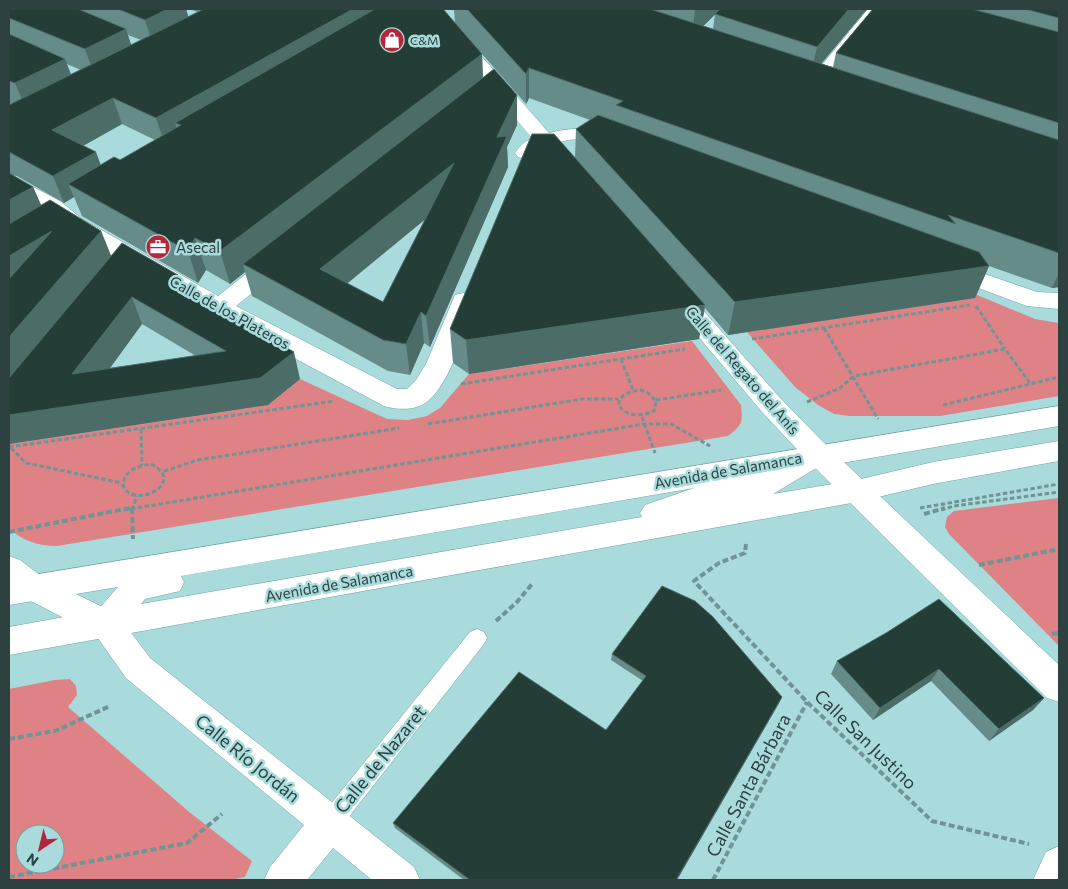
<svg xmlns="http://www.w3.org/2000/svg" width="1068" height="889" font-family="Commissioner,sans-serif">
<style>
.green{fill:#de8286;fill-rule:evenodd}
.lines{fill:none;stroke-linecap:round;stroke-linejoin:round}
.lane-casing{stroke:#72a3a4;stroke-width:1}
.street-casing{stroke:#72a3a4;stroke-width:1}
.primary-casing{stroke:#72a3a4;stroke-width:1}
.path-far1{stroke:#709495;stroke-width:3;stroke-dasharray:4.5 2.5;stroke-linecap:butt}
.path{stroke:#709495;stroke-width:4;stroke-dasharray:6 3;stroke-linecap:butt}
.lane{fill:#fff;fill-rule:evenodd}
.street{fill:#fff;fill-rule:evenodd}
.primary{fill:#fff;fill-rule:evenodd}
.wall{fill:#668c8a;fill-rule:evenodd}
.shaded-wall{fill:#4c6c68}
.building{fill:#243d37;stroke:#4c6c68;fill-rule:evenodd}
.labels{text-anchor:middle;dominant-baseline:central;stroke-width:5;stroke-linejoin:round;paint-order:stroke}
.far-poi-label{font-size:12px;fill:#2d4141;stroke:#a9dbdc;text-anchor:start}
.poi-label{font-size:15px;fill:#2d4141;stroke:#a9dbdc;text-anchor:start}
.street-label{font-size:15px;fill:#2d4141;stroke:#a9dbdc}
.near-street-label{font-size:18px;fill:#2d4141;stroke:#a9dbdc}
</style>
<rect width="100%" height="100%" fill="#a9dbdc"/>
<path class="green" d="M 970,292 L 1035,319 L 1059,323 L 1059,396 L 940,416 L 850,416 L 834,414 L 818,405 L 795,387 L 747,332 L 975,298 Z
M 692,341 L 741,405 C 743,423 742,425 728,436 L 57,546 C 37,546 25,541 9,529 L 9,444 L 268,405 L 300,379 L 387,419 L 408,420 L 427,416 L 440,408 L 469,374 Z
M 1059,498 L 1059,646 L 949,534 L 945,527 L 947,517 L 954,511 Z
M 70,679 L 76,686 L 77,695 L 68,707 L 188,811 L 252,861 L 245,877 L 230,880 L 9,880 L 9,689 L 55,680 ZM 25,834 L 55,834 L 55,864 L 25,864 Z"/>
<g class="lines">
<defs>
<path id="lane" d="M 477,629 L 484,632 L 487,638 L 484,644 L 337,832 L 329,836 L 321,832 L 317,824 L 321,816 L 470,632 Z"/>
<path id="street" d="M 423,9 L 440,9 L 549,133 C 577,126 591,128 618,139 L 621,143 L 618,147 C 605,150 598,143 586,140 C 577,138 566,140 557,143 L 566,154 L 563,158 C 552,161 548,158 541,150 C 532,156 529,160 518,157 L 515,153 L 522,144 L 532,138 Z
M 868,9 L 886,9 L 822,90 L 815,92 L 808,90 L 806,86 L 808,82 Z
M 9,176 L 16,178 L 60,201 L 82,219 L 218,296 L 269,256 L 277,254 L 285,256 L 289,261 L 285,266 L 236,306 L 397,389 L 407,389 L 416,380 L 426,364 L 455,295 L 464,293 L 473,295 L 476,301 C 465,329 451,382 428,401 C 416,411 397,410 384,406 L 210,313 L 120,261 L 66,229 L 44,211 L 9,191 Z
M 947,261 L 1037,292 L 1059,293 L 1059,309 L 1027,306 L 939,273 L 935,268 L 939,263 Z
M 678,289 L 686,291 L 781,399 L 829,448 L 1059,665 L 1059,702 L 1047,698 L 809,462 L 763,413 L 670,303 L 666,297 L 670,291 Z
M 9,556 L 20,560 L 45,579 L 117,614 L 150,658 L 414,867 L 420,880 L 372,880 L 333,848 L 307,880 L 264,880 L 270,867 L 304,825 L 126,678 L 95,634 L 23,597 L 9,586 Z
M 1059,846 L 1059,880 L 1033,880 L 1046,852 Z"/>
<path id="primary" d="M 1059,406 L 1059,426 L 818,467 L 773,494 L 857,480 L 933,462 L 1059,441 L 1059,461 L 933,484 L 857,502 L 9,655 L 9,627 L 97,611 L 118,587 L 9,605 L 9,579 ZM 694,488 L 645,505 L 640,513 L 642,517 L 141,604 L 145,599 L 180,591 L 184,582 L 181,576 Z"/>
</defs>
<use href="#lane" class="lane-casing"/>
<use href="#street" class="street-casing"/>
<use href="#primary" class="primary-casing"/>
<path class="path-far1" d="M 976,306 L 1005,349
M 824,328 L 878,419
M 752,339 L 970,305
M 621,359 L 633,390
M 461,384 L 685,349
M 640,390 L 647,392 L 656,401 L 654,411 C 622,425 601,395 640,390 Z
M 656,400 L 721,390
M 807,402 L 840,388 L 854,376 L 1005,349 L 1030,383
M 943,405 L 1059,377
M 642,417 L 655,453
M 428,424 L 582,399 L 618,399
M 141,429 L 142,465
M 9,447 L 335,401
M 11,448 L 26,463 L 122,483
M 151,464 C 189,483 131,511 123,485 C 124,470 138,466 151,464 Z
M 164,471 L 198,460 L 399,428
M 920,508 L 1059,484
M 124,510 L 644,424 L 671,424 L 710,446
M 132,510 L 137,496
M 941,510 L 954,506 L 1059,492"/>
<path class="path" d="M 132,508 L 133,539
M 924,514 L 945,508
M 9,532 L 130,508
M 746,544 L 745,553 L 719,563 L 694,581 L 807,702 L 932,821 L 1029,844
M 979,565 L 1059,549
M 496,621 L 517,602 L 532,584
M 1052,634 L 1059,633
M 9,739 L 55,731 L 110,706
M 9,877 L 187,843 L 222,814
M 713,880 L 807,702"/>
<use href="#lane" class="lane"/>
<use href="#street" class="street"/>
<use href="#primary" class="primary"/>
</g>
<path class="wall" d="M 9,9 L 186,9 L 188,17 L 198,12 L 189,9 L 443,9 L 455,23 L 454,9 L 867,9 L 821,64 L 833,67 L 836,53 L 873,9 L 1059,9 L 1059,287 L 1052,288 L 989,266 L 975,298 L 728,335 L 705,308 L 699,339 L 469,374 L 453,363 L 450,329 L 575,157 L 576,129 L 590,120 L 529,98 L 526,104 L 482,54 L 483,77 L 517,125 L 507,147 L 508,167 L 430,347 L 424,343 L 410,375 L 388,371 L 252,296 L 245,272 L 230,284 L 206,270 L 198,283 L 82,216 L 74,197 L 64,203 L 17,176 L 11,175 L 33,187 L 41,205 L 101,231 L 111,256 L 183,288 L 300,379 L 268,405 L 9,444 L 9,105 L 11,104 L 9,103 ZM 715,14 L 713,29 L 703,26 ZM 128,35 L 141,40 L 131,45 ZM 67,64 L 81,70 L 71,75 ZM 122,124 L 155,140 L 120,160 L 101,165 L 83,146 ZM 425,219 L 383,302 L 347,283 ZM 142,324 L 196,356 L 110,368 Z
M 886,633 L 1044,698 L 1033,710 L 989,741 L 931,681 L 873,720 L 831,674 L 837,661 Z
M 612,654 L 779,703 L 677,880 L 464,880 L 395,828 L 393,823 L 606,730 L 643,681 L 611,660 Z"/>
<path class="shaded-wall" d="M 168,9 L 186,9 L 191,26 L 153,45 L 145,20 Z
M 353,9 L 375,9 L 175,123 L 179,136 L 165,145 L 156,118 Z
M 695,9 L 721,9 L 692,37 Z
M 849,9 L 867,9 L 810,77 L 817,47 Z
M 126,29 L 134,54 L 94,75 L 85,49 Z
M 482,54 L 483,85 L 243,264 L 245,272 L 230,284 L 220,251 Z
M 65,59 L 75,85 L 26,109 L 15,83 Z
M 529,68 L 529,98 L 526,104 L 526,74 Z
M 517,95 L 517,125 L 507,147 L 508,167 L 430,347 L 426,316 L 497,137 Z
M 113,98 L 122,124 L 63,157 L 52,130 Z
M 96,152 L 106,179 L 68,184 L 74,197 L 64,203 L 53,176 Z
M 454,163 L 456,194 L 326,301 L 320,269 Z
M 33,187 L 45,214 L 9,235 L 9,200 Z
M 52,231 L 9,292 L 9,256 Z
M 101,231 L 112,258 L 9,382 L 9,337 Z
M 195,238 L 206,270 L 198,283 L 188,251 Z
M 989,266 L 975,298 L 728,335 L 735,302 Z
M 1059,273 L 1059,287 L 1052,288 Z
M 178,275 L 187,302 L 173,283 Z
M 132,297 L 142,324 L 86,401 L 72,374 Z
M 705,305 L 699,339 L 469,374 L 466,340 Z
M 421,312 L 424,343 L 410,375 L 406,344 Z
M 294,352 L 300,379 L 268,405 L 9,444 L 9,415 Z
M 939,669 L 931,681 L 873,720 L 880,708 Z
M 782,697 L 779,703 L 677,880 L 676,880 Z
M 1044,698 L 1033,710 L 989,741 L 999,729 Z"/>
<path class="building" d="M 9,9 L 78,9 L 126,29 L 85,49 L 9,18 Z
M 118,9 L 168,9 L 145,20 Z
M 204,9 L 353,9 L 156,118 L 113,98 L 52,130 L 96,152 L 53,176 L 9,152 L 9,105 L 23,98 Z
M 375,9 L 443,9 L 482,54 L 220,251 L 195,238 L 188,251 L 68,184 L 114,157 L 120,160 L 181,125 L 175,123 Z
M 467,9 L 650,9 L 1059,140 L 1059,253 L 948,215 L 956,224 L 616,105 L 623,101 L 529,68 L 526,74 Z
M 720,9 L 849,9 L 817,47 L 715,14 Z
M 873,9 L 972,9 L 1059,32 L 1059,123 L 836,53 Z
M 1025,9 L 1059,9 L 1059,18 Z
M 9,34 L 65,59 L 15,83 L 9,81 Z
M 494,69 L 517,95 L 497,137 L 507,136 L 426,316 L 421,312 L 406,344 L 383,340 L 243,264 ZM 454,163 L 383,302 L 320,269 Z
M 598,115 L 979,252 L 989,266 L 735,302 L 576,129 Z
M 532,134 L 554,134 L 705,305 L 466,340 L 450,329 Z
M 9,173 L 33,187 L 9,200 Z
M 50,200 L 101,231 L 9,337 L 9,279 L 52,231 L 9,256 L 9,224 Z
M 122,243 L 178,275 L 173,283 L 294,352 L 260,378 L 9,415 L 9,378 ZM 132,297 L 226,351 L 72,374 Z
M 662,586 L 695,601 L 713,617 L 782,697 L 676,880 L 470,880 L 393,823 L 519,672 L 606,730 L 646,676 L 612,654 Z
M 939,599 L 1044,698 L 999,729 L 939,669 L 880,708 L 837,661 L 886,633 Z"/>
<defs>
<symbol id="shop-disc" viewBox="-11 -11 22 22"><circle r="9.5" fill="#b6243d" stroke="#a9dbdc"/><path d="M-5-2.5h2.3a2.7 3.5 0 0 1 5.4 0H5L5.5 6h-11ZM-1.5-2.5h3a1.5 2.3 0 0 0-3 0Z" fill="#fff"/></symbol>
<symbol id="office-disc" viewBox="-11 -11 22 22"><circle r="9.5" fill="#b6243d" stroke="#a9dbdc"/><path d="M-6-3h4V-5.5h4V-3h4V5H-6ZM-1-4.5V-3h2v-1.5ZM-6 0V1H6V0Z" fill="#fff"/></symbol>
</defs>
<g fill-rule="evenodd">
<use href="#shop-disc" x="378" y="26" width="28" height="28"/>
<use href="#office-disc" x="144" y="233" width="28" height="28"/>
</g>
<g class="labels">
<g class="far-poi-label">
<text x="410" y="40">C&amp;M</text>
</g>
<g class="poi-label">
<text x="176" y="247">Asecal</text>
</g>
<g class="street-label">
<text transform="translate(230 312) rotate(29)">Calle de los Plateros</text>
<text transform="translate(743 370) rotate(49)">Calle del Regato del Anís</text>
<text transform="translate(728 470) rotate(-10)">Avenida de Salamanca</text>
<text transform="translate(339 583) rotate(-10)">Avenida de Salamanca</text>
</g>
<g class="near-street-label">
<text transform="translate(866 739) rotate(44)">Calle San Justino</text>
<text transform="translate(248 758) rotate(39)">Calle Río Jordán</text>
<text transform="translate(380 759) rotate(-51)">Calle de Nazaret</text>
<text transform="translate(748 785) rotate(-62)">Calle Santa Bárbara</text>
</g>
</g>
<rect width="1068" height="889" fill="none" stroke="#2d4141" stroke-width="20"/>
<g transform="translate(40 849) rotate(215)"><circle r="24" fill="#a9dbdc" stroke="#779d9e"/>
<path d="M0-4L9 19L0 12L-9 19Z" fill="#b6243d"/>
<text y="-8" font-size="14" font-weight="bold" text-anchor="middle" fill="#2d4141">N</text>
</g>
</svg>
